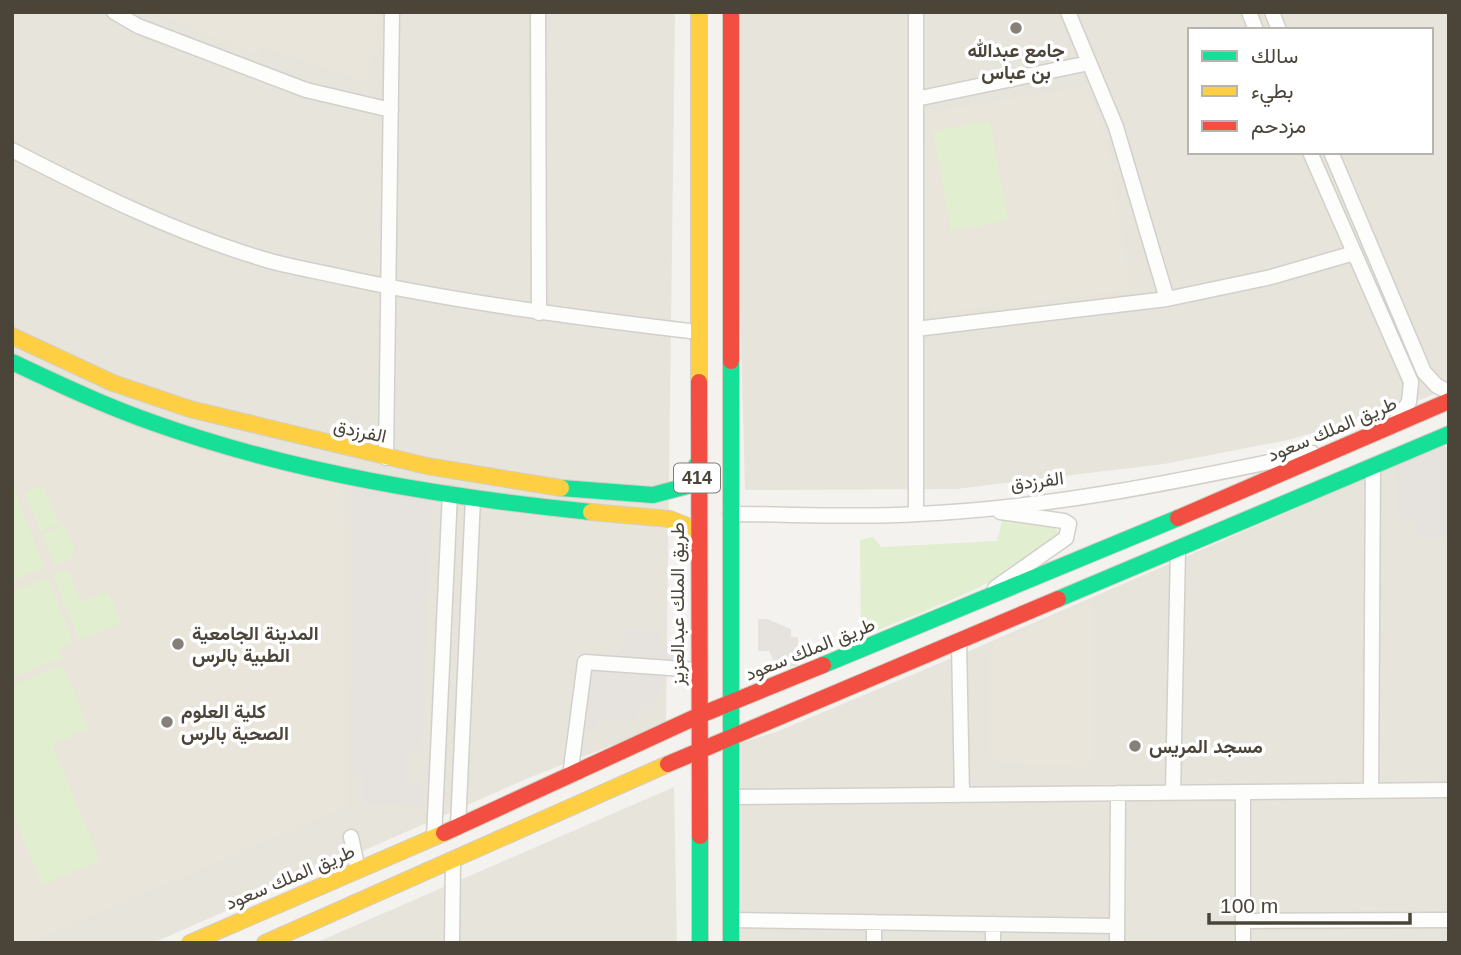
<svg xmlns="http://www.w3.org/2000/svg" width="1461" height="955" font-family="Arial,Vazirmatn,sans-serif">
<style>
.residential{fill:#e7e4dc;fill-rule:evenodd}
.education{fill:#eae5da}
.green{fill:#e1eecf}
.parking{fill:#e6e3df}
.lines{fill:none;stroke-linecap:round;stroke-linejoin:round}
.street-casing{stroke:#d2d0cb;stroke-width:17}
.fast-casing{stroke:#d3cfc5;stroke-width:18}
.slow-casing{stroke:#d3cfc5;stroke-width:18}
.jam-casing{stroke:#d3cfc5;stroke-width:18}
.street{stroke:#fdfdfc;stroke-width:14}
.fast{stroke:#16e098;stroke-width:16}
.slow{stroke:#ffcf43;stroke-width:16}
.jam{stroke:#f24e42;stroke-width:16}
.poi-dot{fill:#868178;stroke:#fff;stroke-width:2.5}
.labels{text-anchor:middle;dominant-baseline:central;stroke-width:7;stroke-linejoin:round;paint-order:stroke}
.shield{fill:#fff;stroke:#817c74;stroke-width:2}
.shield-label{font-size:18px;font-weight:bold;fill:#4b4439}
.poi-label{font-size:19px;font-weight:bold;fill:#4b4439;stroke:#fff;text-anchor:start}
.street-label{font-size:19px;fill:#4b4439;stroke:#fff}
</style>
<rect width="100%" height="100%" fill="#f4f2ee"/>
<path class="residential" d="M 12,12 L 675,12 L 666,724 L 531,777 L 153,943 L 12,943 Z
M 732,12 L 1449,12 L 1449,388 L 1395,410 L 1288,440 L 1164,464 L 956,489 L 745,490 ZM 1190,30 L 1431,30 L 1431,152 L 1190,152 Z
M 1449,448 L 1449,943 L 739,943 L 737,744 L 776,732 L 983,645 L 1419,455 Z
M 674,787 L 677,943 L 315,943 Z"/>
<path class="education" d="M 153,12 L 377,12 L 377,44 L 367,74 L 360,79 L 261,46 L 258,55 Z
M 1086,86 L 1106,139 L 1131,290 L 930,313 L 927,113 Z
M 12,374 L 141,432 L 212,453 L 342,482 L 348,806 L 28,943 L 12,943 Z
M 1091,601 L 1094,614 L 1094,755 L 1089,766 L 1003,763 L 990,756 L 988,662 L 996,644 Z"/>
<path class="green" d="M 990,121 L 1008,220 L 951,231 L 933,131 Z
M 12,484 L 45,568 L 12,581 Z
M 43,485 L 59,524 L 41,532 L 24,492 Z
M 1002,521 L 1049,522 L 1059,532 C 1027,576 915,614 864,636 L 861,628 L 860,540 L 873,537 L 881,547 L 997,541 Z
M 64,524 L 76,553 L 71,555 L 72,559 L 55,566 L 42,534 Z
M 67,569 L 81,602 L 108,592 L 121,623 L 79,640 L 53,575 Z
M 48,578 L 73,643 L 59,648 L 63,658 L 12,677 L 12,591 Z
M 63,665 L 89,728 L 52,744 L 100,861 L 42,885 L 12,812 L 12,686 Z"/>
<path class="parking" d="M 1442,445 L 1449,448 L 1449,538 L 1417,538 L 1415,522 L 1398,518 L 1395,466 Z
M 354,486 L 432,494 L 422,751 L 408,751 L 408,782 L 423,783 L 423,806 L 362,805 L 363,776 L 351,775 Z
M 758,619 L 767,619 L 791,629 L 791,637 L 798,637 L 798,666 L 776,666 L 769,651 L 758,651 Z
M 627,629 L 661,632 L 661,644 L 678,644 L 676,675 L 664,677 L 656,706 L 639,706 L 636,722 L 599,718 L 597,730 L 586,729 L 585,746 L 570,747 L 582,655 L 620,655 Z"/>
<g class="lines">
<defs>
<path id="street" d="M 114,12 L 138,26 L 306,90 L 391,110
M 538,12 L 539,313
M 1068,12 L 1116,127 L 1167,299
M 1249,12 L 1256,30
M 1272,12 L 1279,30
M 916,99 L 1089,63
M 12,150 C 91,191 174,232 260,258 C 288,267 318,271 347,278 C 463,303 580,318 698,332
M 1310,152 L 1411,382 L 1409,402 L 1395,422
M 1331,152 L 1424,372 L 1437,386 L 1449,392
M 916,329 L 1167,299 L 1271,277 L 1354,253
M 386,458 L 392,12
M 730,514 C 792,514 855,518 917,514 C 1051,508 1181,481 1312,453
M 916,514 L 916,12
M 995,588 L 1066,538 L 1069,524 L 1064,521 L 1000,512
M 959,642 L 962,795
M 570,776 L 585,662 L 698,670
M 1371,791 L 1373,466
M 1173,793 L 1178,549
M 731,797 L 1449,790
M 458,827 L 473,498
M 351,837 L 358,870
M 434,838 L 450,493
M 731,920 L 1117,926
M 1243,921 L 1449,920
M 452,943 L 453,862
M 874,943 L 874,922
M 993,943 L 993,924
M 1117,943 L 1118,793
M 1243,943 L 1243,792"/>
<path id="fast" d="M 731,361 L 731,943
M 12,362 C 59,384 105,406 154,423 C 294,473 443,497 591,512
M 561,488 L 653,495 L 687,486 L 697,464
M 1058,599 L 1449,434
M 823,665 L 1178,518
M 700,836 L 700,943"/>
<path id="slow" d="M 699,12 L 699,382
M 12,336 L 113,383 L 190,409 L 427,466 L 561,488
M 591,512 L 670,519 L 685,525 L 697,546
M 190,943 L 444,833
M 265,943 L 668,764"/>
<path id="jam" d="M 731,12 L 731,361
M 699,382 L 700,836
M 1178,518 L 1449,401
M 668,764 L 1058,599
M 444,833 L 698,716 L 823,665"/>
</defs>
<use href="#street" class="street-casing"/>
<use href="#fast" class="fast-casing"/>
<use href="#slow" class="slow-casing"/>
<use href="#jam" class="jam-casing"/>
<use href="#street" class="street"/>
<use href="#fast" class="fast"/>
<use href="#slow" class="slow"/>
<use href="#jam" class="jam"/>
</g>
<g class="poi-dot">
<circle cx="1016" cy="28" r="7"/>
<circle cx="178" cy="644" r="7"/>
<circle cx="167" cy="722" r="7"/>
<circle cx="1135" cy="746" r="7"/>
</g>
<g class="labels">
<rect class="shield" x="674" y="463.5" width="46" height="29" rx="5"/>
<g class="shield-label">
<text x="697" y="478">414</text>
</g>
<g class="poi-label">
<text x="1016" y="50" text-anchor="middle">جامع عبدالله<tspan x="1016" dy="22">بن عباس</tspan></text>
<text x="192" y="633">المدينة الجامعية<tspan x="192" dy="22">الطبية بالرس</tspan></text>
<text x="181" y="711">كلية العلوم<tspan x="181" dy="22">الصحية بالرس</tspan></text>
<text x="1149" y="746">مسجد المريس</text>
</g>
<g class="street-label">
<text transform="translate(1332 429) rotate(-23)">طريق الملك سعود</text>
<text transform="translate(360 431) rotate(12)">الفرزدق</text>
<text transform="translate(1037 481) rotate(-7)">الفرزدق</text>
<text transform="translate(677 604) rotate(-90)">طريق الملك عبدالعزيز</text>
<text transform="translate(810 649) rotate(-22)">طريق الملك سعود</text>
<text transform="translate(290 877) rotate(-23)">طريق الملك سعود</text>
</g>
</g>
<rect width="1461" height="955" fill="none" stroke="#4b4439" stroke-width="28"/>
<rect x="1188" y="28" width="245" height="126" fill="#ffffff" stroke="#b7b4b0" stroke-width="2"/>
<rect x="1202" y="51" width="35" height="10" fill="#16e098" stroke="#b7b4b0" stroke-width="2"/>
<text x="1251" y="63" font-size="21" fill="#4b4439">سالك</text>
<rect x="1202" y="86" width="35" height="10" fill="#ffcf43" stroke="#b7b4b0" stroke-width="2"/>
<text x="1251" y="98" font-size="21" fill="#4b4439">بطيء</text>
<rect x="1202" y="121" width="35" height="10" fill="#f24e42" stroke="#b7b4b0" stroke-width="2"/>
<text x="1251" y="133" font-size="21" fill="#4b4439">مزدحم</text>
<path d="M1209 913v10h201v-10" fill="none" stroke="#4b4439" stroke-width="3.5"/>
<text x="1220" y="913" font-size="21" fill="#4b4439" stroke="#ffffff" stroke-width="5" paint-order="stroke">100 m</text>
</svg>
